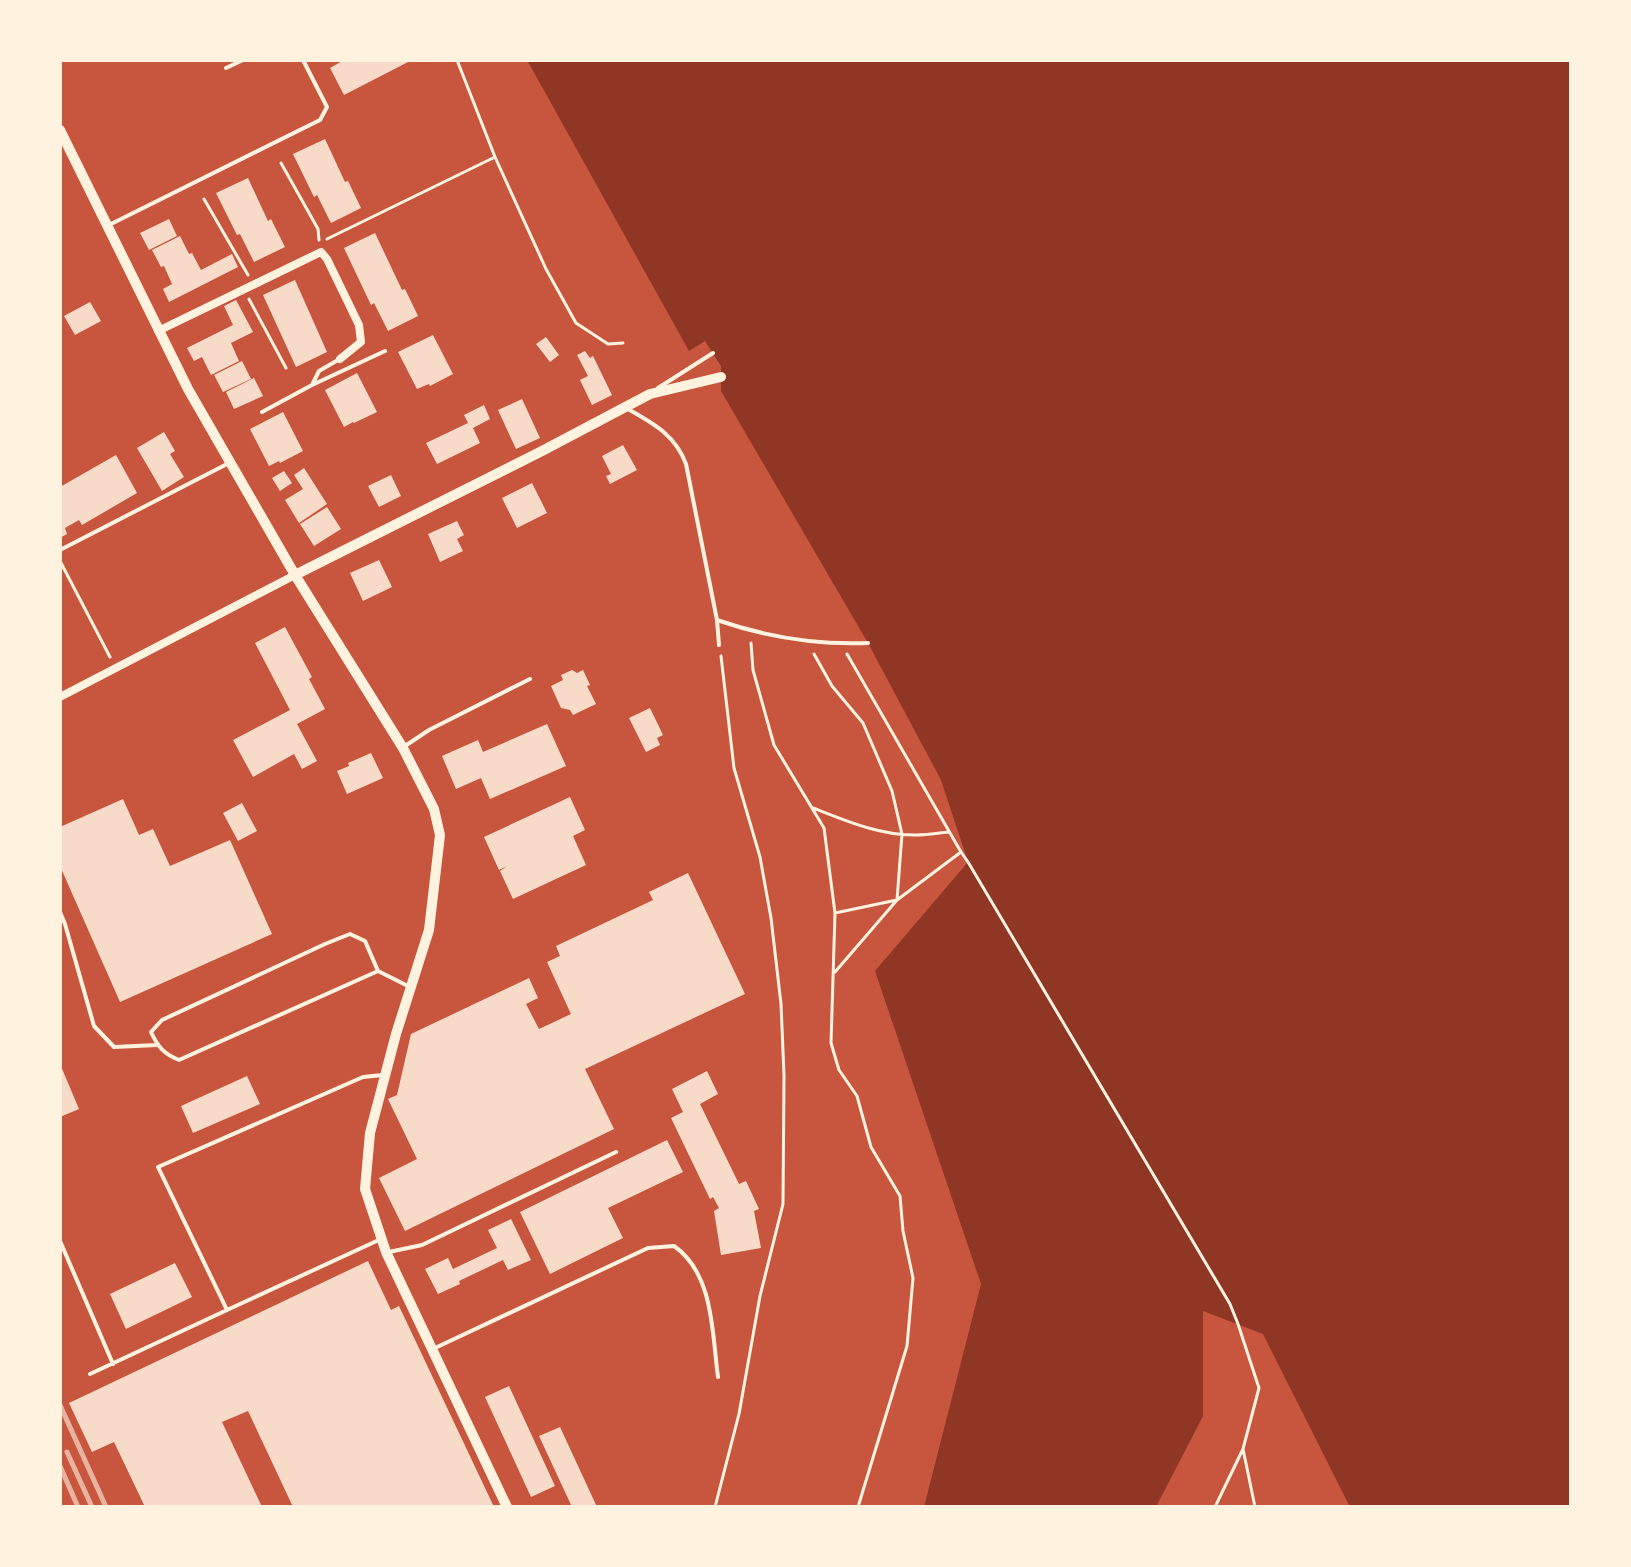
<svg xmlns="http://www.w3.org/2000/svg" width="1631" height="1567" font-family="'Asap Condensed',sans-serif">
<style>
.water{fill:#8f3625}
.building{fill:#f7dbc8}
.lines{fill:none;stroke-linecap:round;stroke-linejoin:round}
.path{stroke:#fff3e0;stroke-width:3}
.service{stroke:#fff3e0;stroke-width:4}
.minor{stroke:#fff3e0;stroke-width:8}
.tertiary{stroke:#fff3e0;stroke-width:10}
.rail{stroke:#e9b49f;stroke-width:5}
</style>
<rect width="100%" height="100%" fill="#c8553d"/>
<path class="water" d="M 527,60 L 1571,60 L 1571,1507 L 1350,1507 L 1263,1334 L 1203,1311 L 1203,1416 L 1156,1507 L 924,1507 L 981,1284 L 875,971 L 968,862 L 941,780 L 868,643 L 721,391 L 721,366 L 705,341 L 689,351 Z"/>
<path class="building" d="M 344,60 L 412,60 L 344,95 L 330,68 Z
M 325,139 L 345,182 L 348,181 L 361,208 L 331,223 L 317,195 L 314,197 L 293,154 Z
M 248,178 L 268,221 L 271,219 L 285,247 L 254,262 L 240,234 L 237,235 L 216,193 Z
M 169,219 L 177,236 L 149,250 L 140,233 Z
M 375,233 L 402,290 L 405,289 L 418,316 L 388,331 L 374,303 L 371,305 L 344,248 Z
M 180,236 L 189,254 L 192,253 L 201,270 L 232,254 L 238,267 L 169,302 L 163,289 L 172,284 L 164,266 L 161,267 L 152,250 Z
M 295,280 L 327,352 L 296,367 L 263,295 Z
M 236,300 L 253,332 L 231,343 L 239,361 L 211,375 L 202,357 L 194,361 L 187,348 L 233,325 L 224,306 Z
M 90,302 L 101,321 L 75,335 L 64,316 Z
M 433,335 L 453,374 L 430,386 L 429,384 L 417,389 L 398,352 Z
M 546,337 L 559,355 L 550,362 L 536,344 Z
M 585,351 L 590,358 L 593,356 L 612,395 L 592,405 L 580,380 L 588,376 L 577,355 Z
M 242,361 L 251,379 L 223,392 L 214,375 Z
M 357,373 L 377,412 L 354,423 L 353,422 L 344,427 L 325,390 Z
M 254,378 L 263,396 L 234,409 L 226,392 Z
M 522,399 L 540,438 L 516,449 L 498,410 Z
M 484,405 L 490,419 L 473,428 L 480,443 L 437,464 L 426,443 L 468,423 L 464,415 Z
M 283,412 L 303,451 L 280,463 L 279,461 L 269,466 L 250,429 Z
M 164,432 L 175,451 L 170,454 L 184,477 L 162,491 L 137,448 Z
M 623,445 L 637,470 L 610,484 L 606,476 L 611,474 L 602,456 Z
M 116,455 L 137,493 L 82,525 L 79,520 L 65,528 L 67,534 L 60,538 L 60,487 Z
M 304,468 L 327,504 L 299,523 L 285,500 L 303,489 L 294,475 Z
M 284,471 L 292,483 L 280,491 L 272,478 Z
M 391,475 L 401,496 L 379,507 L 368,486 Z
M 532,483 L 547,513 L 517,528 L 502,498 Z
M 327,507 L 341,529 L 314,546 L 300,524 Z
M 457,521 L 464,535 L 457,539 L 463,551 L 440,562 L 428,534 Z
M 379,560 L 392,587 L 363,601 L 350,573 Z
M 285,627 L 312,677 L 309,679 L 325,709 L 297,724 L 317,761 L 302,769 L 294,754 L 253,777 L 233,740 L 290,710 L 255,643 Z
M 572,670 L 577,673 L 583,670 L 590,685 L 587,686 L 596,704 L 573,715 L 570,710 L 561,708 L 551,686 L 563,680 L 561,675 Z
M 650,708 L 663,735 L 657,738 L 660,745 L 646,752 L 629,718 Z
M 547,724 L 566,766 L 490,799 L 481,778 L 456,789 L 442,756 L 478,740 L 483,752 Z
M 371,753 L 383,778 L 347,794 L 337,771 L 349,766 L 348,763 Z
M 570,797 L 585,830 L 573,836 L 586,865 L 513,899 L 500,871 L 507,866 L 499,870 L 484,837 Z
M 123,799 L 139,835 L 153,829 L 170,866 L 230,840 L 272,934 L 120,1002 L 60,866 L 60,827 Z
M 242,803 L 257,831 L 238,841 L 223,813 Z
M 688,873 L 745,994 L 585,1069 L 614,1129 L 405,1231 L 379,1178 L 417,1159 L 388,1099 L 397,1095 L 411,1034 L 529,978 L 538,998 L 526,1004 L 539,1029 L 571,1014 L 547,962 L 560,956 L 556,946 L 653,900 L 649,892 Z
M 60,1064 L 79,1109 L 60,1117 Z
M 707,1071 L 718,1094 L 700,1104 L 739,1184 L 746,1181 L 759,1209 L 754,1211 L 761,1248 L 721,1255 L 714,1211 L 719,1208 L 713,1197 L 710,1199 L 671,1118 L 683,1112 L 672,1089 Z
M 247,1076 L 260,1104 L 193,1133 L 181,1106 Z
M 667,1140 L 683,1172 L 608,1208 L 623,1238 L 550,1274 L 520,1212 Z
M 511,1219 L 531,1260 L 508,1270 L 503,1260 L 459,1281 L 460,1284 L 438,1294 L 425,1269 L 448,1258 L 453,1269 L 497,1248 L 488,1230 Z
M 368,1261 L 391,1310 L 399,1306 L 494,1507 L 293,1507 L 248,1411 L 222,1422 L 262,1507 L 145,1507 L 114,1442 L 92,1452 L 69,1403 Z
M 175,1263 L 192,1297 L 126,1329 L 110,1294 Z
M 509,1386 L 555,1486 L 531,1497 L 485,1397 Z
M 560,1427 L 597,1507 L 572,1507 L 539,1436 Z"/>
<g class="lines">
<path class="path" d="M 457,60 L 495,157 L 546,269 L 576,323 L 608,344 L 623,343
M 281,163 L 318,229 L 319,240
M 204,199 L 248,275
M 327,239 L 495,157
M 249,299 L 286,368
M 60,561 L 110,657
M 751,643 L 753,670 L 774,745 L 824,828 L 835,913 L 831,1043 L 839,1070 L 857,1096 L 871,1147 L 900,1196 L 903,1231 L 913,1278 L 907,1346 L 858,1507
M 814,654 L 832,686 L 863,723 L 892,791 L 902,834 L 897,900 L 835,972
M 847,654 L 961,852 L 968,862 L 1230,1304 L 1238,1324 L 1259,1388 L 1243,1449 L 1215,1507
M 813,808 C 846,821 881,836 917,835 C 928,835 938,833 949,832
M 835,913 L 897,900 L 961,852
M 1243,1449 L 1255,1507
M 715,1507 L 739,1414 L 760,1296 L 783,1204 L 784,1075 L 781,1004 L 771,918 L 760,857 L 734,768 L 721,656"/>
<path class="service" d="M 226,68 L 243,60
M 107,226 L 320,120 L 327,107 L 303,60
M 313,383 L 319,371 L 338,360
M 658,388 L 713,353
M 626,408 C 652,423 675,434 686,464 L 717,620 L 719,645
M 262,412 L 312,385 L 385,351
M 60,550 L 229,463
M 717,620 C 766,637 816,645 868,643
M 405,746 L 429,730 L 530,679
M 60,912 L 65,924 L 94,1026 L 114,1047 L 157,1045
M 378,971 L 365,941 L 350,934 L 325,944 L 162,1020 L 151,1032 C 158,1047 164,1054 179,1060 L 378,971 L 408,986
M 381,1239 L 227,1310 L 158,1167 L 363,1077 L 383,1075
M 60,1241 L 113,1364
M 389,1252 L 422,1245 L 616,1152
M 435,1348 L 648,1248 L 674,1246 C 714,1274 712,1333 718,1377
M 90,1374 L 227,1310"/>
<path class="minor" d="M 158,331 L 321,252 L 327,259 L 359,325 L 361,342 L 340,359
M 60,697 L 295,575"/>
<path class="tertiary" d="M 60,130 L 188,389 L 295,575 L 403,748 L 434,809 L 440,835 L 429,930 L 396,1034 L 370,1133 L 365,1189 L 386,1252 L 507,1507
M 295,575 L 542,451 L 650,394 L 721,377"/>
<path class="rail" d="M 60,1405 L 106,1507
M 67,1452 L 92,1507
M 60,1466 L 78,1507"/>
</g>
<rect width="1631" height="1567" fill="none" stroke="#fff3e0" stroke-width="124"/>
</svg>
